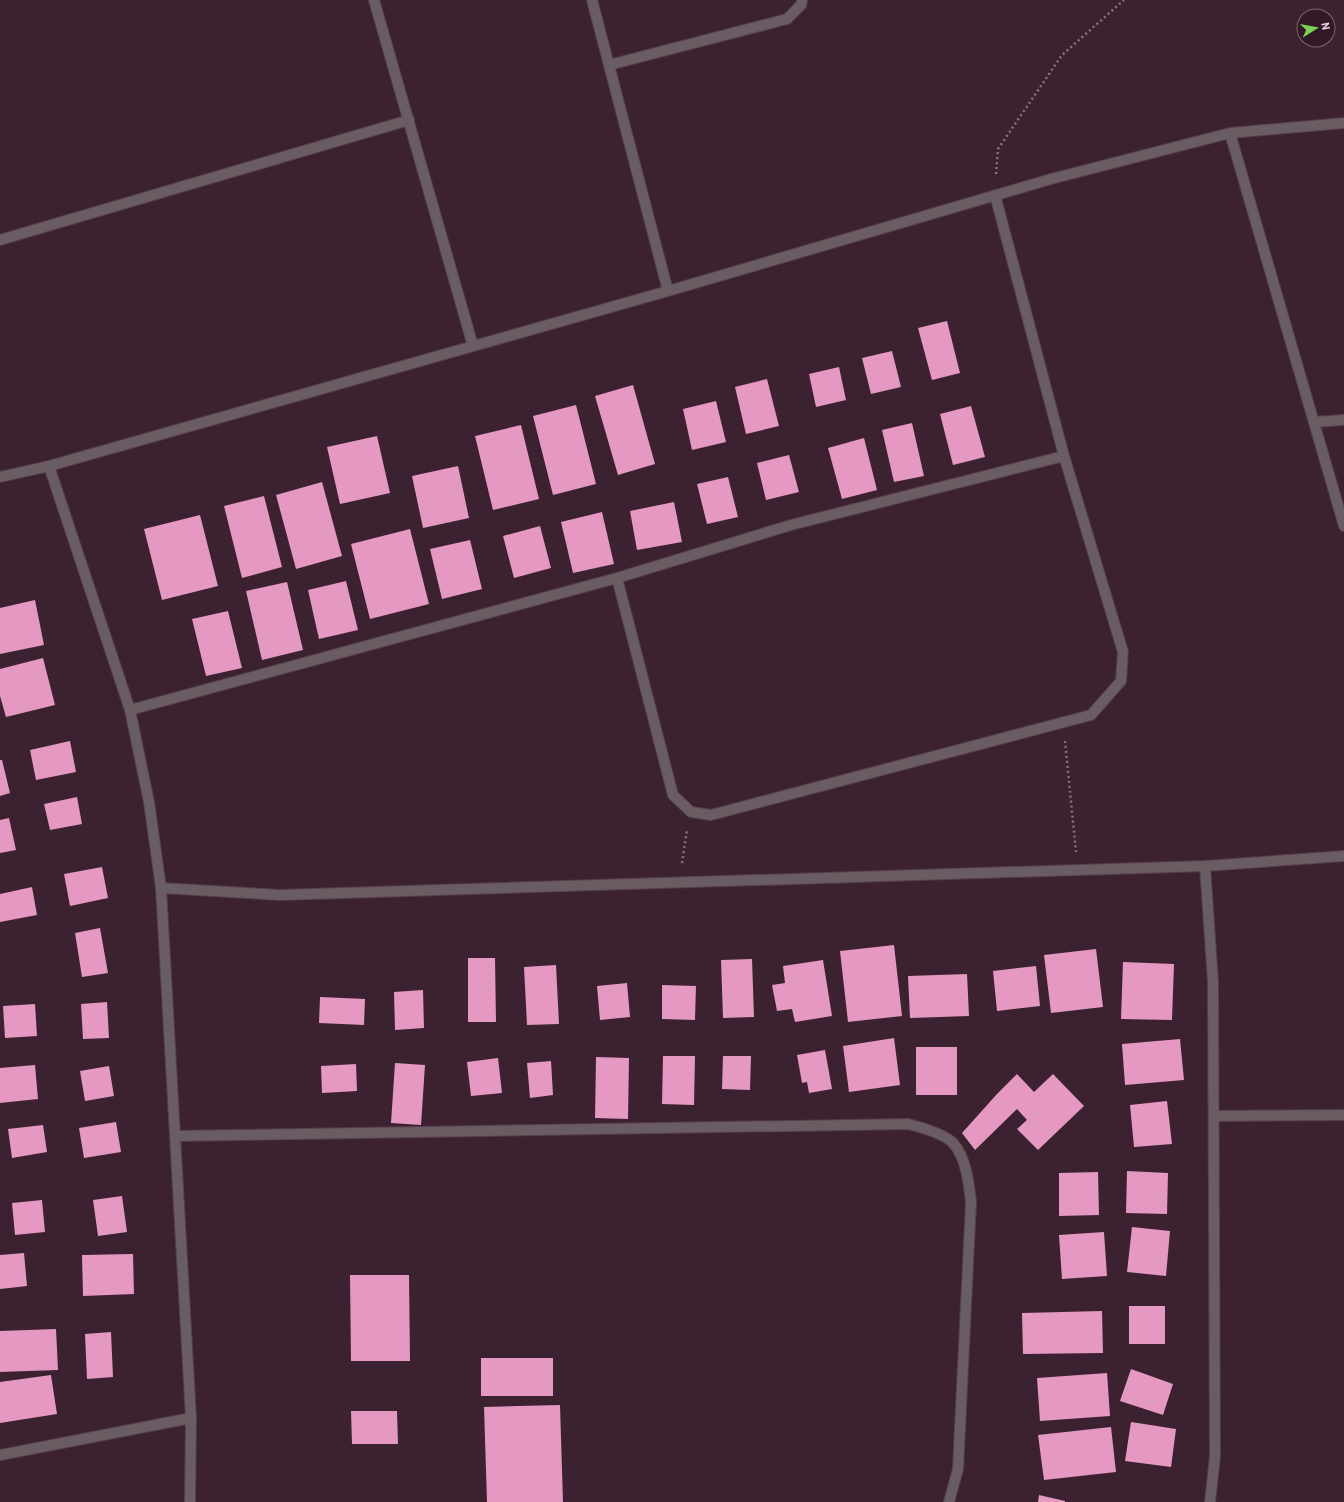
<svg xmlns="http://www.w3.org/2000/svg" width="1344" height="1502" font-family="Barlow,sans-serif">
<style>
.building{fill:#e598c2}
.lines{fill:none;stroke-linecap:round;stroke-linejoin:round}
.street-casing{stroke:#573e4c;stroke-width:12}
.path{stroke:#88727e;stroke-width:2.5;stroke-dasharray:2 3;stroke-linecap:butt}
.street{stroke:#6a5c63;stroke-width:10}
</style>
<rect width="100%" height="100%" fill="#3c2230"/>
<path class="building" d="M 947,321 L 960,373 L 932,380 L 918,328 Z
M 892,351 L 901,387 L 871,394 L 862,358 Z
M 839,367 L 846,400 L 816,407 L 809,374 Z
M 767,379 L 779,426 L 746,434 L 735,387 Z
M 633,385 L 655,464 L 618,475 L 595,396 Z
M 716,401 L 726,442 L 692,450 L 683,409 Z
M 576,405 L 596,484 L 553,495 L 533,416 Z
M 971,406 L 985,457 L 953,465 L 940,414 Z
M 912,423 L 924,476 L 894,482 L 882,430 Z
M 521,425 L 539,499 L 493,510 L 475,436 Z
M 377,436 L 390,493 L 340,504 L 327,447 Z
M 864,438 L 877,490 L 842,499 L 828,448 Z
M 789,455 L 799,492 L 766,500 L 757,463 Z
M 458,466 L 469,518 L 423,528 L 412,476 Z
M 728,477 L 738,517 L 707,524 L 697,484 Z
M 322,482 L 342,556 L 296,569 L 276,495 Z
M 264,496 L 282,567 L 242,578 L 224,506 Z
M 674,502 L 682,542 L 637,550 L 630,511 Z
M 602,512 L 614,564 L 573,573 L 561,522 Z
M 200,515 L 218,586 L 162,600 L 144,529 Z
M 540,526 L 551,568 L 514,578 L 503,536 Z
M 410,529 L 429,604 L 370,619 L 351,544 Z
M 470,540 L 482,589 L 442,599 L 430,549 Z
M 346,581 L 358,630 L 319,639 L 308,590 Z
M 287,582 L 303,650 L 262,660 L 246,591 Z
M 35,600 L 44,645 L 0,654 L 0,608 Z
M 228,611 L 242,668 L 206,676 L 192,619 Z
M 43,658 L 55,705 L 6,717 L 0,696 L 0,669 Z
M 70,741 L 76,772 L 36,780 L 30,750 Z
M 0,760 L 2,760 L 10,793 L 0,796 Z
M 77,797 L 82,824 L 50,830 L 44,804 Z
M 9,818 L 16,850 L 0,853 L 0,820 Z
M 102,867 L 108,898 L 70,906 L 64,874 Z
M 32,887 L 37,915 L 0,922 L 0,894 Z
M 100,928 L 108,973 L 82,977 L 75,933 Z
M 894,945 L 902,1016 L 848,1022 L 840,951 Z
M 1096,949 L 1103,1007 L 1051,1013 L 1044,955 Z
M 468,958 L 495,958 L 496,1022 L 468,1022 Z
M 752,959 L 754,1017 L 723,1018 L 721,960 Z
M 823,960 L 832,1016 L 795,1022 L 792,1009 L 777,1011 L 772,985 L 785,983 L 783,966 Z
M 1123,962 L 1174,964 L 1172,1020 L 1121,1019 Z
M 556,965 L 559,1024 L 527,1025 L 524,967 Z
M 1036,966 L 1040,1006 L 997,1011 L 993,971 Z
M 967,974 L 969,1016 L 910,1018 L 908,976 Z
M 627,983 L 630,1017 L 600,1020 L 597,986 Z
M 662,985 L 696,986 L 695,1020 L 662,1019 Z
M 423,990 L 424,1028 L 395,1030 L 394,992 Z
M 320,997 L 365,999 L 364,1025 L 319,1023 Z
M 107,1002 L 109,1038 L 83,1039 L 81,1004 Z
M 35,1004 L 37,1036 L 5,1038 L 3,1006 Z
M 894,1038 L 900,1085 L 849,1092 L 843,1046 Z
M 1180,1039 L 1184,1080 L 1125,1085 L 1122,1044 Z
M 916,1047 L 957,1047 L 957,1095 L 916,1095 Z
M 825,1050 L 832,1089 L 809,1093 L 807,1082 L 802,1083 L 797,1055 Z
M 663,1056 L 695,1056 L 694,1105 L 662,1104 Z
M 723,1056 L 751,1056 L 750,1090 L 722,1089 Z
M 596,1057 L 629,1058 L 628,1119 L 595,1118 Z
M 498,1058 L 502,1093 L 471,1096 L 467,1062 Z
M 551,1061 L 553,1095 L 530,1098 L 527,1063 Z
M 395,1063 L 425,1065 L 421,1125 L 391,1123 Z
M 356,1064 L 357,1091 L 322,1093 L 321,1066 Z
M 35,1065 L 38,1099 L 0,1103 L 0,1068 Z
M 109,1066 L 114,1096 L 85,1101 L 80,1071 Z
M 1017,1074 L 1034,1092 L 1053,1074 L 1084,1106 L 1038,1150 L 1017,1129 L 1027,1120 L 1017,1109 L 975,1150 L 962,1133 L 997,1094 Z
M 1167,1101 L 1172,1144 L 1134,1147 L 1130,1105 Z
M 116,1122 L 121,1152 L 84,1158 L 79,1128 Z
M 43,1125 L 47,1152 L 12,1158 L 8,1129 Z
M 1127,1171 L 1168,1173 L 1167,1214 L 1126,1213 Z
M 1098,1172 L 1099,1215 L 1059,1216 L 1059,1173 Z
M 122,1196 L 127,1232 L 98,1236 L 93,1200 Z
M 42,1200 L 45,1232 L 15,1235 L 12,1203 Z
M 1132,1227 L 1170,1231 L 1166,1276 L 1127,1272 Z
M 1104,1232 L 1107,1276 L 1062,1279 L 1059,1235 Z
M 24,1253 L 27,1286 L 0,1289 L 0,1255 Z
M 133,1254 L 134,1294 L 83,1296 L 82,1255 Z
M 350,1275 L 409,1275 L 410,1361 L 351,1361 Z
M 1129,1306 L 1165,1306 L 1165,1344 L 1129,1344 Z
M 1102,1311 L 1103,1353 L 1023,1354 L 1022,1313 Z
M 56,1329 L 58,1370 L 0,1372 L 0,1331 Z
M 111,1332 L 113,1377 L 87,1379 L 85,1334 Z
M 481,1358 L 553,1358 L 553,1396 L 481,1396 Z
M 1131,1369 L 1173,1384 L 1163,1415 L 1120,1401 Z
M 1107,1373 L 1110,1416 L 1040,1421 L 1037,1378 Z
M 51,1375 L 57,1414 L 0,1423 L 0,1382 Z
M 560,1405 L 563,1502 L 487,1502 L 484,1407 Z
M 351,1411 L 397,1411 L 398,1444 L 352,1444 Z
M 1131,1422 L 1176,1429 L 1171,1467 L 1125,1461 Z
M 1111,1427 L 1116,1472 L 1044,1480 L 1038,1435 Z
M 1039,1495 L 1065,1501 L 1065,1502 L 1038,1502 Z"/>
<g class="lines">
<defs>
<path id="street" d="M 374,0 L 473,346
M 592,0 L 668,291
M 609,65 L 787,19 L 801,5 L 802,0
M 1230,133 L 1344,526
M 0,240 L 409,120
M 1314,422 L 1344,420
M 49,466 L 130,710 L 149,802 L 161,888 L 191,1418 L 190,1502
M 0,477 L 49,466 L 668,291 L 1051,179 L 1230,133 L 1344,123
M 617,578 L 673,795 L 691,812 L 711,815 L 1091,715 L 1121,681 L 1123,652 L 1064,456
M 130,710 L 617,578 L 791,525 L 1064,456 L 995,195
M 1205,866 L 1344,856
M 161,888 L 280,895 L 1205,866 L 1213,982 L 1215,1456 L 1210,1502
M 1214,1116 L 1344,1115
M 175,1136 L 908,1124 C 920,1127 944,1134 953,1143 C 966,1157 969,1184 971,1202 L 958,1469 L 949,1502
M 0,1455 L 191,1418"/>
</defs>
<use href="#street" class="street-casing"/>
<path class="path" d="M 996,174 L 998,149 L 1062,55 L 1124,0
M 1065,741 L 1076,852
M 682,863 L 687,830"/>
<use href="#street" class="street"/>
</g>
<g transform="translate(1316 28) rotate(79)"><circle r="19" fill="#311926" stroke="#79636f"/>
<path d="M0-3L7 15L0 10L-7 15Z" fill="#7bd156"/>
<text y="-6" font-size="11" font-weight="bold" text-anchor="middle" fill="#e4d3dc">N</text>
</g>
</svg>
